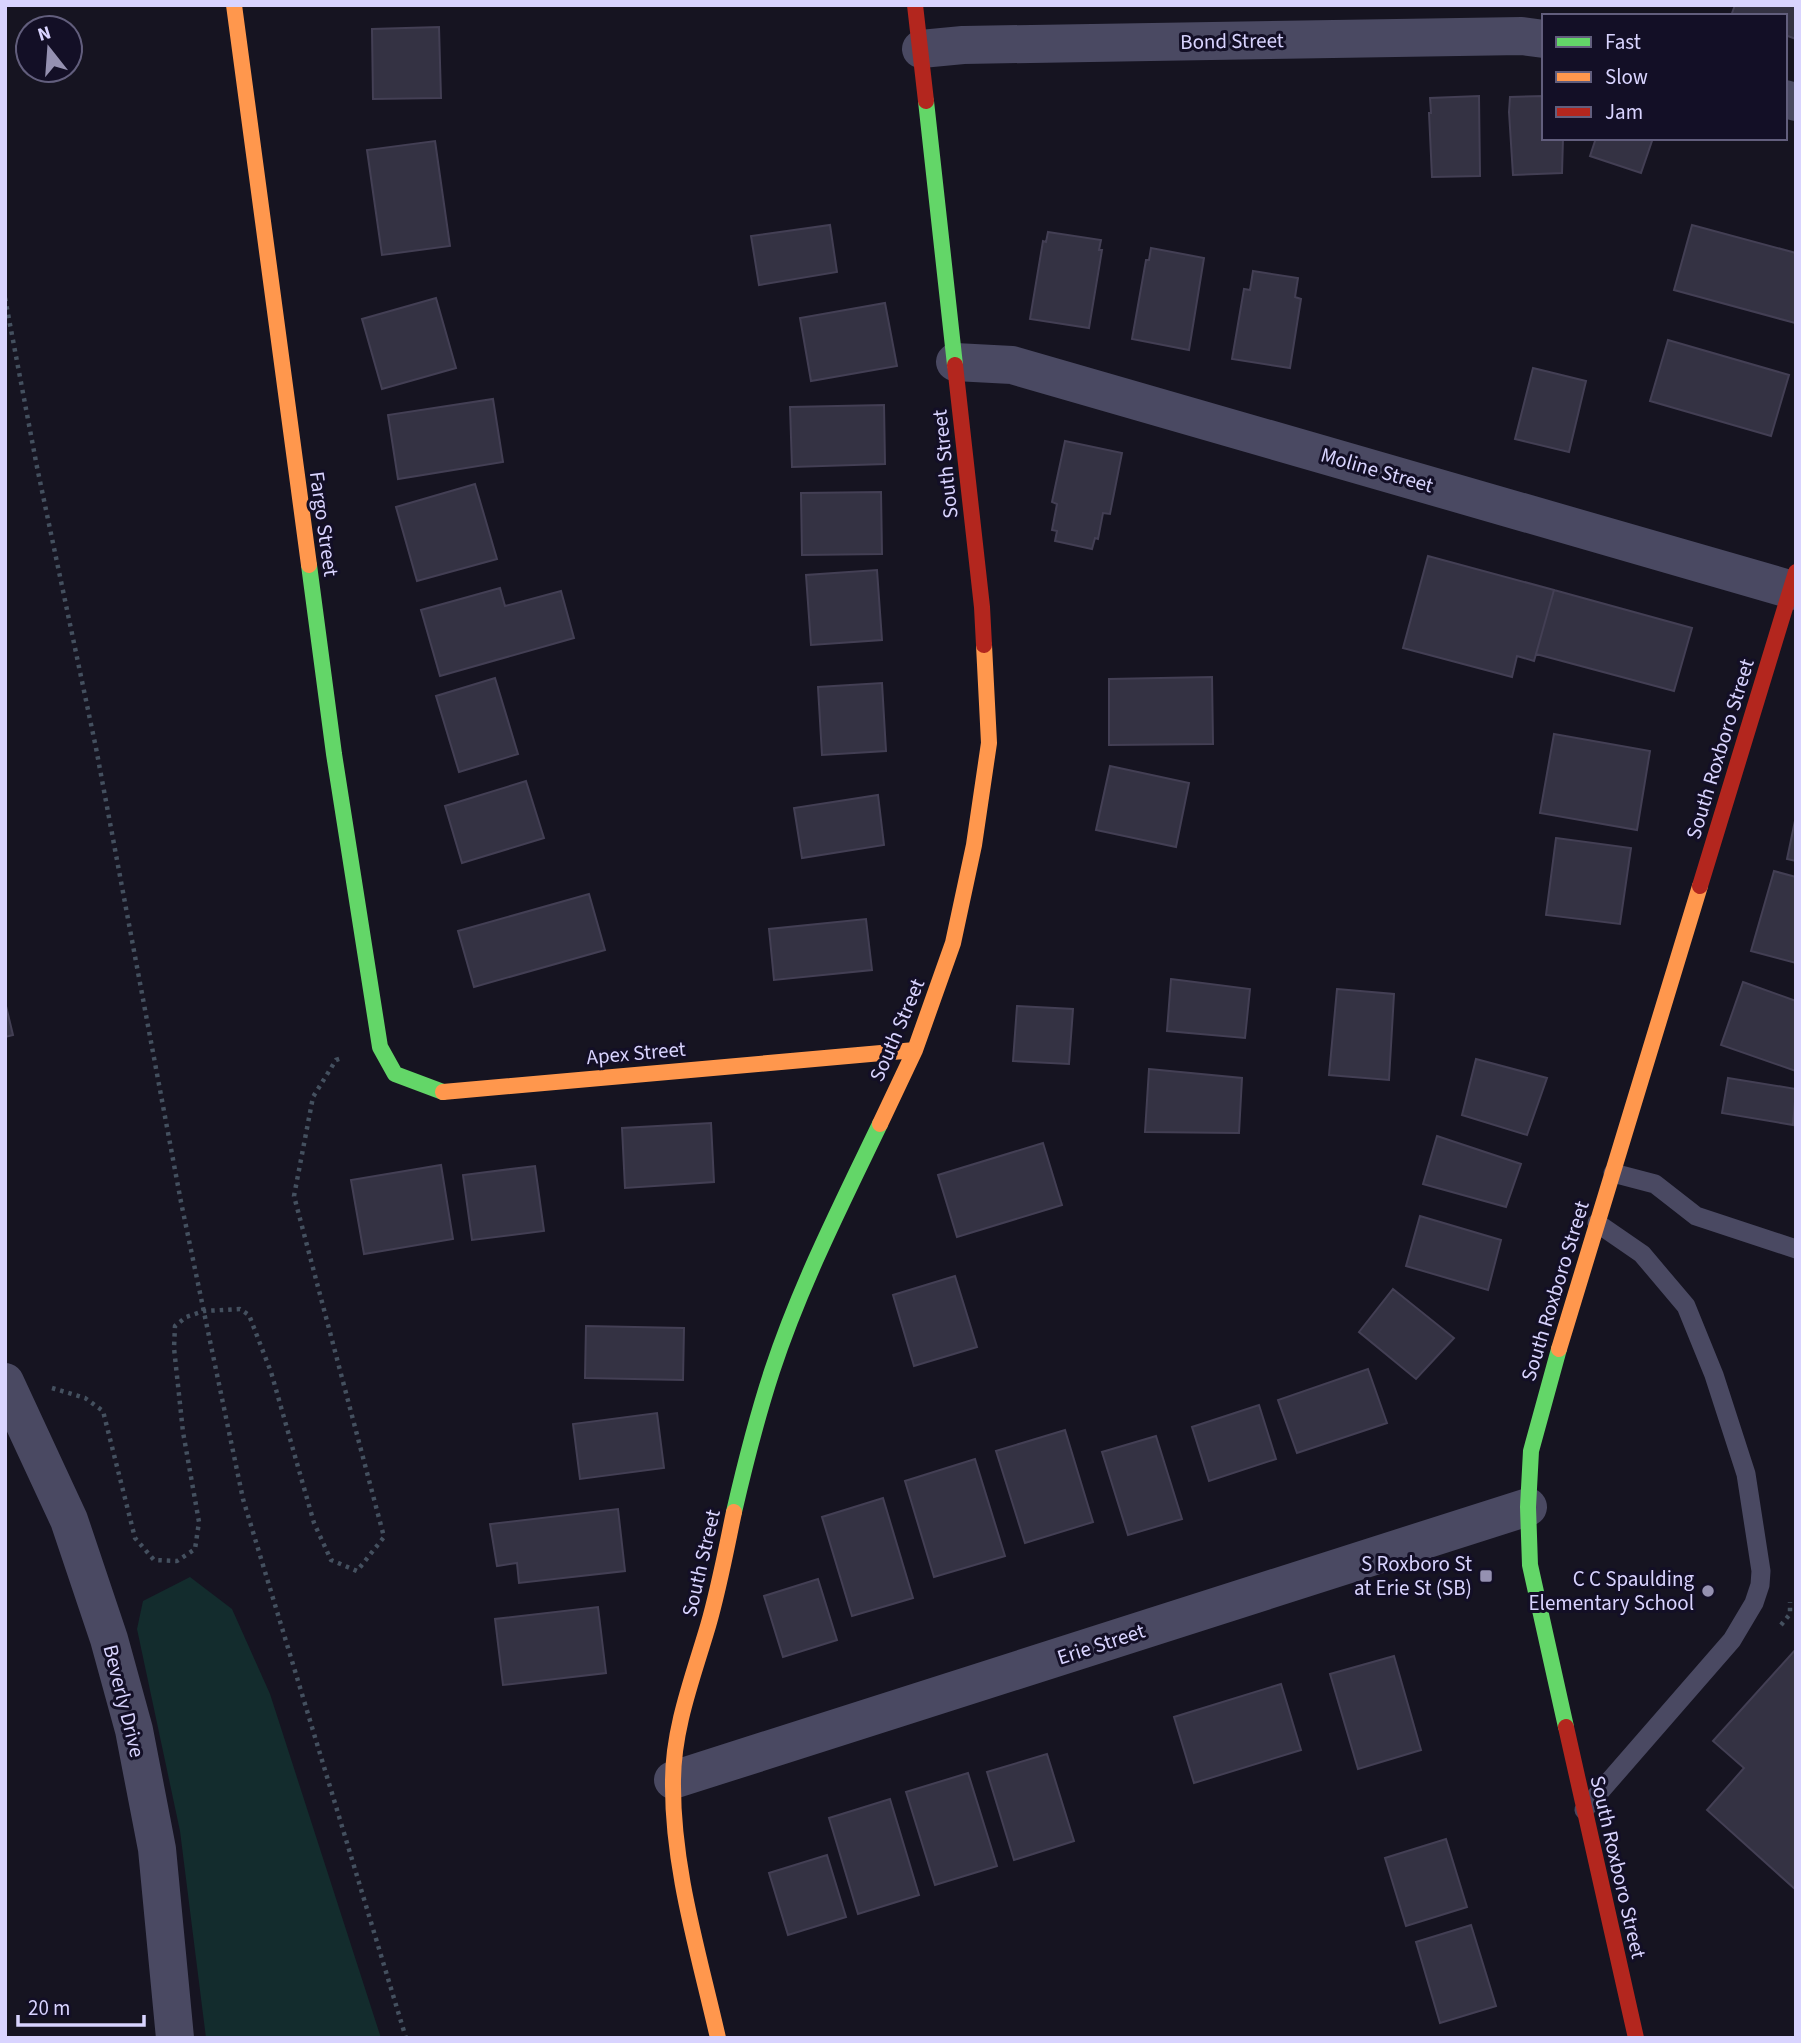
<svg xmlns="http://www.w3.org/2000/svg" width="1801" height="2043" font-family="'Source Sans 3',sans-serif">
<style>
.green{fill:#132c2d}
.building{fill:#343243;stroke:#433f54;stroke-width:2}
.lines{fill:none;stroke-linecap:round;stroke-linejoin:round}
.path{stroke:#44505f;stroke-width:4.5;stroke-dasharray:3.5 5;stroke-linecap:butt}
.lane{stroke:#4a4962;stroke-width:19}
.street{stroke:#4a4962;stroke-width:38}
.fast{stroke:#63d668;stroke-width:16}
.slow{stroke:#ff974d;stroke-width:16}
.jam{stroke:#b3261e;stroke-width:16}
.poi-dot{fill:#9591b1;stroke:#130f26;stroke-width:2.5}
.labels{text-anchor:middle;dominant-baseline:central;stroke-width:6;stroke-linejoin:round;paint-order:stroke}
.street-label{font-size:21px;fill:#d9d4ff;stroke:#130f26}
.poi-label{font-size:21px;fill:#d9d4ff;stroke:#130f26;text-anchor:end}
</style>
<rect width="100%" height="100%" fill="#161421"/>
<path class="green" d="M 190,1577 L 232,1609 L 270,1694 L 381,2038 L 206,2038 L 180,1831 L 137,1629 L 143,1601 Z"/>
<path class="building" d="M 1735,5 L 1796,5 L 1796,39 L 1785,35 L 1785,16 L 1731,16 Z
M 439,27 L 441,98 L 373,99 L 372,29 Z
M 1479,96 L 1480,176 L 1432,177 L 1429,113 L 1431,113 L 1430,98 Z
M 1544,96 L 1544,138 L 1563,138 L 1562,173 L 1513,175 L 1509,112 L 1510,97 Z
M 1596,138 L 1653,138 L 1641,173 L 1590,156 Z
M 435,141 L 450,246 L 382,255 L 367,150 Z
M 830,225 L 837,272 L 759,285 L 751,236 Z
M 1692,225 L 1796,253 L 1795,323 L 1674,290 Z
M 1048,232 L 1101,240 L 1099,250 L 1102,250 L 1089,328 L 1030,319 L 1043,241 L 1046,242 Z
M 1151,248 L 1204,258 L 1189,350 L 1132,339 L 1146,260 L 1149,260 Z
M 1253,271 L 1298,278 L 1295,297 L 1301,299 L 1290,368 L 1232,359 L 1244,289 L 1250,290 Z
M 436,298 L 456,368 L 382,389 L 362,319 Z
M 885,303 L 897,366 L 811,381 L 800,318 Z
M 1668,340 L 1789,375 L 1771,436 L 1650,401 Z
M 1533,368 L 1586,381 L 1569,452 L 1515,439 Z
M 493,399 L 503,462 L 398,479 L 388,415 Z
M 884,405 L 885,464 L 792,467 L 790,407 Z
M 1065,441 L 1122,453 L 1110,514 L 1103,513 L 1098,539 L 1095,538 L 1092,549 L 1055,541 L 1057,531 L 1052,530 L 1057,504 L 1052,502 Z
M 475,484 L 497,559 L 417,581 L 396,507 Z
M 881,492 L 882,554 L 802,555 L 801,493 Z
M 1428,556 L 1554,590 L 1534,661 L 1517,656 L 1512,677 L 1403,648 Z
M 877,570 L 882,640 L 811,645 L 806,575 Z
M 500,588 L 505,606 L 561,591 L 574,638 L 440,676 L 421,610 Z
M 1554,590 L 1692,628 L 1674,691 L 1536,654 Z
M 1212,677 L 1213,744 L 1109,745 L 1109,679 Z
M 495,678 L 518,754 L 459,772 L 436,696 Z
M 882,683 L 886,751 L 822,755 L 818,687 Z
M 1554,734 L 1650,751 L 1637,830 L 1540,813 Z
M 1110,766 L 1189,783 L 1176,847 L 1096,830 Z
M 526,781 L 544,838 L 462,863 L 445,806 Z
M 878,795 L 884,845 L 802,858 L 794,808 Z
M 1796,816 L 1796,861 L 1787,859 Z
M 1556,838 L 1631,848 L 1620,924 L 1546,915 Z
M 1774,871 L 1796,877 L 1796,963 L 1751,951 Z
M 589,894 L 605,950 L 474,987 L 458,931 Z
M 866,919 L 872,970 L 774,980 L 769,929 Z
M 1171,979 L 1250,989 L 1245,1038 L 1167,1031 Z
M 1743,982 L 1796,1001 L 1796,1071 L 1721,1045 Z
M 1337,989 L 1394,994 L 1389,1080 L 1329,1075 Z
M 5,1002 L 13,1035 L 5,1037 Z
M 1017,1006 L 1073,1009 L 1069,1064 L 1013,1061 Z
M 1476,1059 L 1547,1078 L 1527,1135 L 1462,1115 Z
M 1149,1069 L 1242,1078 L 1239,1133 L 1145,1132 Z
M 1728,1078 L 1796,1089 L 1793,1125 L 1722,1113 Z
M 711,1123 L 714,1182 L 625,1188 L 622,1128 Z
M 1437,1136 L 1521,1164 L 1506,1207 L 1423,1184 Z
M 1043,1143 L 1062,1205 L 957,1237 L 938,1175 Z
M 441,1165 L 453,1239 L 364,1254 L 351,1180 Z
M 535,1166 L 544,1231 L 472,1240 L 463,1175 Z
M 1420,1216 L 1501,1240 L 1488,1290 L 1406,1266 Z
M 955,1276 L 977,1347 L 914,1366 L 893,1295 Z
M 1393,1289 L 1454,1338 L 1416,1379 L 1359,1332 Z
M 586,1326 L 684,1328 L 683,1380 L 585,1378 Z
M 1368,1369 L 1387,1423 L 1297,1453 L 1278,1400 Z
M 1259,1405 L 1276,1459 L 1209,1481 L 1192,1427 Z
M 657,1413 L 664,1468 L 580,1479 L 573,1424 Z
M 1065,1430 L 1093,1522 L 1025,1543 L 996,1451 Z
M 1156,1436 L 1182,1519 L 1128,1535 L 1102,1452 Z
M 975,1459 L 1005,1556 L 934,1577 L 905,1481 Z
M 883,1498 L 913,1598 L 852,1616 L 822,1517 Z
M 618,1509 L 625,1571 L 519,1583 L 517,1563 L 497,1566 L 490,1524 Z
M 818,1579 L 837,1640 L 783,1657 L 764,1596 Z
M 598,1607 L 606,1673 L 503,1685 L 495,1619 Z
M 1796,1649 L 1796,1890 L 1707,1810 L 1744,1768 L 1713,1741 Z
M 1394,1656 L 1421,1750 L 1358,1769 L 1330,1674 Z
M 1281,1684 L 1301,1750 L 1194,1783 L 1174,1717 Z
M 1047,1754 L 1074,1841 L 1014,1860 L 987,1772 Z
M 968,1773 L 997,1866 L 935,1885 L 906,1792 Z
M 890,1799 L 919,1895 L 858,1914 L 829,1818 Z
M 1446,1839 L 1467,1907 L 1406,1926 L 1385,1858 Z
M 827,1855 L 846,1917 L 788,1935 L 769,1873 Z
M 1471,1925 L 1496,2006 L 1440,2023 L 1416,1942 Z"/>
<g class="lines">
<path class="path" d="M 5,298 L 37,467 L 96,748 L 181,1202 L 243,1499 L 406,2038
M 52,1388 L 85,1398 L 103,1411 L 135,1538 L 154,1560 L 177,1561 L 195,1549 L 199,1522 L 183,1432 L 174,1348 L 175,1326 L 186,1317 L 204,1311 L 240,1309 L 249,1315 L 271,1372 L 314,1523 L 331,1560 L 357,1571 L 384,1537 L 294,1196 L 313,1097 L 336,1060 L 342,1058
M 1781,1625 L 1790,1614 L 1790,1602"/>
<path class="lane" d="M 1613,1173 L 1655,1184 L 1696,1216 L 1796,1249
M 1584,1810 L 1732,1640 L 1754,1603 L 1760,1585 L 1761,1571 L 1746,1474 L 1714,1375 L 1686,1306 L 1642,1254 L 1597,1223"/>
<path class="street" d="M 921,49 L 963,45 L 1522,36 L 1544,39
M 1785,99 L 1796,102
M 955,362 L 1012,365 L 1796,591
M 5,1382 L 69,1520 L 109,1639 L 134,1730 L 157,1849 L 175,2038
M 673,1780 L 1528,1507"/>
<path class="fast" d="M 926,101 L 955,365
M 309,565 L 334,754 L 380,1047 L 395,1074 L 443,1092
M 1559,1349 L 1531,1451 L 1528,1507 L 1530,1565 L 1566,1727
M 734,1512 C 745,1464 757,1417 772,1371 C 800,1286 841,1205 880,1124"/>
<path class="slow" d="M 234,5 L 309,565
M 443,1092 L 915,1050
M 880,1124 L 915,1050 L 953,943 L 974,845 L 989,743 L 984,645
M 1559,1349 L 1700,886
M 718,2038 C 699,1954 672,1868 673,1781 C 673,1728 693,1677 708,1626 C 719,1588 726,1550 734,1512"/>
<path class="jam" d="M 915,5 L 926,101
M 955,365 L 982,607 L 984,645
M 1700,886 L 1796,572
M 1566,1727 L 1636,2038"/>
</g>
<g class="poi-dot">
<rect x="1479" y="1569" width="14" height="14" rx="3.5"/>
<circle cx="1708" cy="1591" r="7"/>
</g>
<g class="labels">
<g class="street-label">
<text transform="translate(1232 41) rotate(-1)">Bond Street</text>
<text transform="translate(945 464) rotate(-96)">South Street</text>
<text transform="translate(1377 470) rotate(16)">Moline Street</text>
<text transform="translate(324 524) rotate(82)">Fargo Street</text>
<text transform="translate(1720 749) rotate(-73)">South Roxboro Street</text>
<text transform="translate(897 1030) rotate(-67)">South Street</text>
<text transform="translate(636 1053) rotate(-5)">Apex Street</text>
<text transform="translate(1555 1291) rotate(-73)">South Roxboro Street</text>
<text transform="translate(701 1563) rotate(-77)">South Street</text>
<text transform="translate(1101 1644) rotate(-18)">Erie Street</text>
<text transform="translate(124 1701) rotate(76)">Beverly Drive</text>
<text transform="translate(1618 1867) rotate(77)">South Roxboro Street</text>
</g>
<g class="poi-label">
<text x="1472" y="1564">S Roxboro St<tspan x="1472" dy="24">at Erie St (SB)</tspan></text>
<text x="1694" y="1579">C C Spaulding<tspan x="1694" dy="24">Elementary School</tspan></text>
</g>
</g>
<rect width="1801" height="2043" fill="none" stroke="#d9d4ff" stroke-width="14"/>
<rect x="1542" y="14" width="245" height="126" fill="#130f26" stroke="#625e7d" stroke-width="2"/>
<rect x="1556" y="37" width="35" height="10" fill="#63d668" stroke="#625e7d" stroke-width="2"/>
<text x="1605" y="49" font-size="21" fill="#d9d4ff">Fast</text>
<rect x="1556" y="72" width="35" height="10" fill="#ff974d" stroke="#625e7d" stroke-width="2"/>
<text x="1605" y="84" font-size="21" fill="#d9d4ff">Slow</text>
<rect x="1556" y="107" width="35" height="10" fill="#b3261e" stroke="#625e7d" stroke-width="2"/>
<text x="1605" y="119" font-size="21" fill="#d9d4ff">Jam</text>
<g transform="translate(49 49) rotate(343)"><circle r="33" fill="#130f26" stroke="#625e7d" stroke-width="2"/>
<path d="M0-5L12 26L0 18L-12 26Z" fill="#9591b1"/>
<text y="-10" font-size="19" font-weight="bold" text-anchor="middle" fill="#d9d4ff">N</text>
</g>
<path d="M18 2015v10h126v-10" fill="none" stroke="#d9d4ff" stroke-width="3.5"/>
<text x="28" y="2015" font-size="21" fill="#d9d4ff" stroke="#130f26" stroke-width="5" paint-order="stroke">20 m</text>
</svg>
